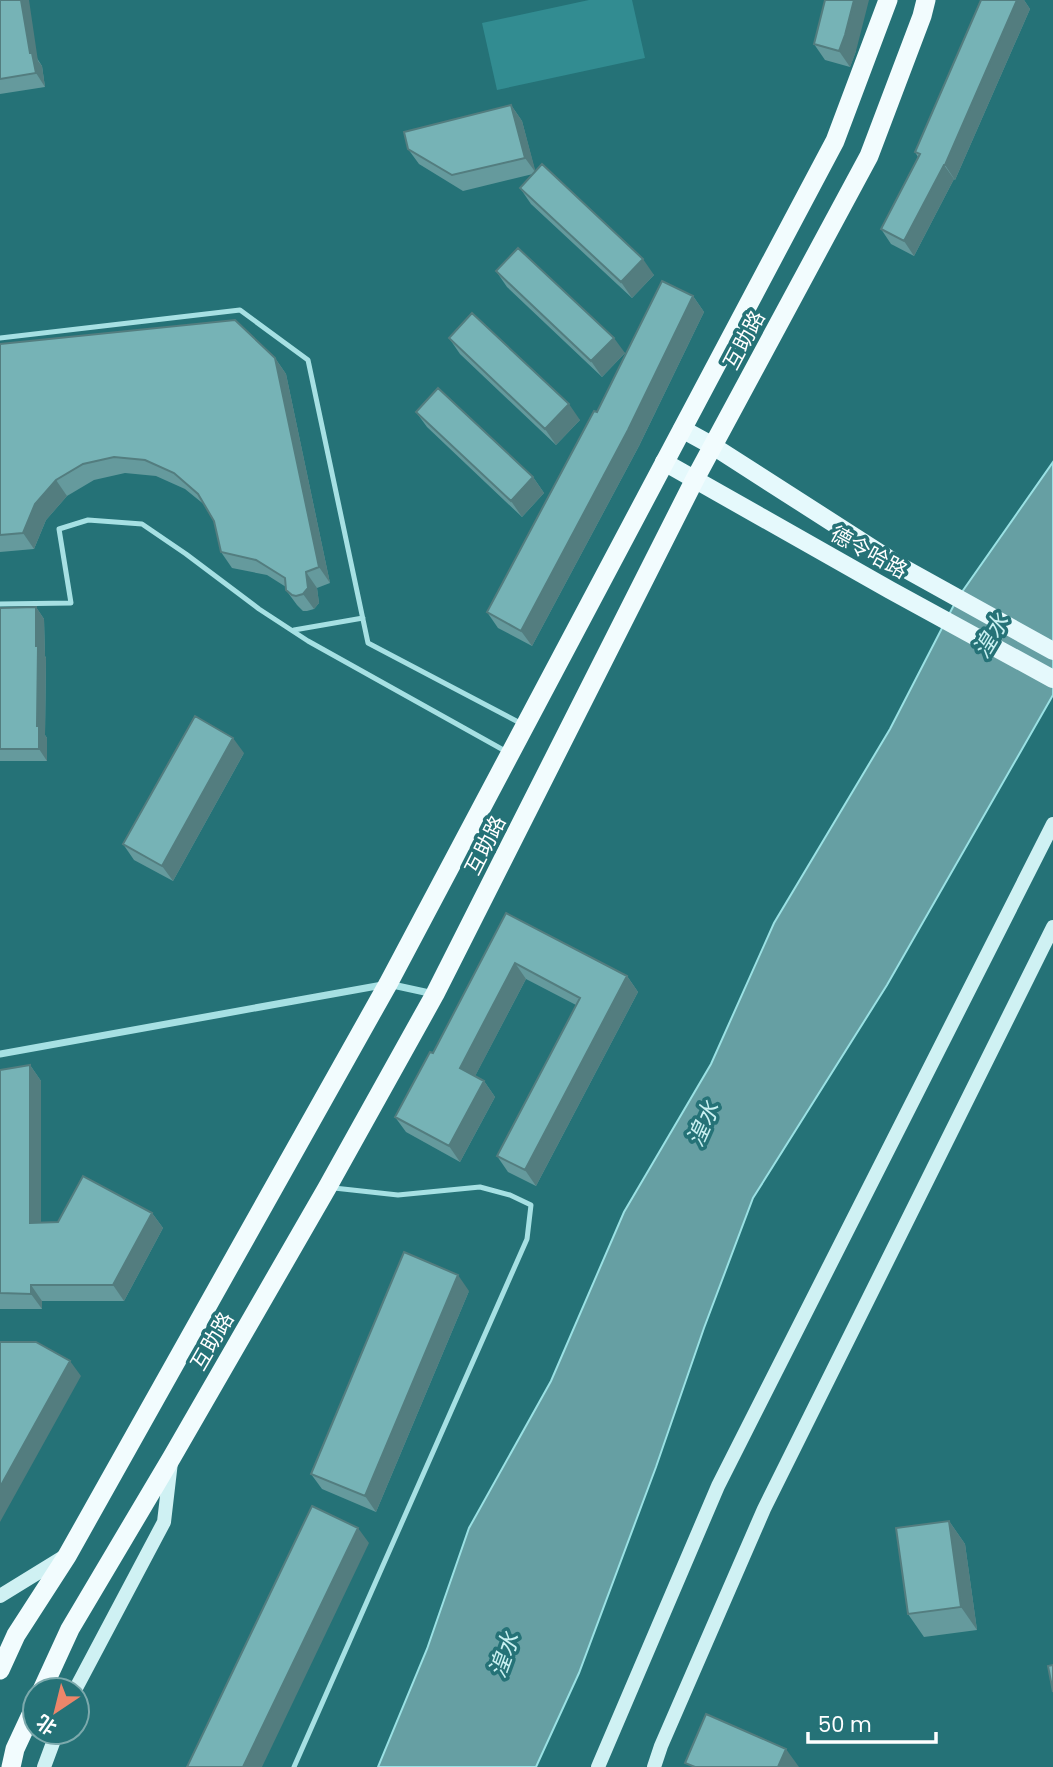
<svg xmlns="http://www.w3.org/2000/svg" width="1053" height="1767" font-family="Poppins,'Noto Sans SC',sans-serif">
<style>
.green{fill:#328c91}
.water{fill:#669fa3;stroke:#9ae1e4;stroke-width:2}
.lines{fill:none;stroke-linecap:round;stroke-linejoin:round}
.service{stroke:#a6e0e3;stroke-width:5}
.minor{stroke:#a6e0e3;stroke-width:7}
.secondary{stroke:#cff1f3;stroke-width:14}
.primary{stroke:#e5f9fc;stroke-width:18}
.trunk{stroke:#f2fcfe;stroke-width:19}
.wall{fill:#659a9d}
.shaded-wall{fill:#537d7f}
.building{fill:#76b3b6;stroke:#537d7f;stroke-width:2}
.labels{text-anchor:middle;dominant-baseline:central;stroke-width:7;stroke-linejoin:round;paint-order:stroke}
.street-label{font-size:21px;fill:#fff;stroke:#257277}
.water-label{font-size:23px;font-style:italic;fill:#c8f0f1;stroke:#257277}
</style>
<rect width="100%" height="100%" fill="#257277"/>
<path class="green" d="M 589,0 L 632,0 L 645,58 L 497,90 L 482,23 Z"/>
<path class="water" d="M 1053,462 L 1053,695 L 887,985 L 753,1198 L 704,1328 L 656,1467 L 579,1673 L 536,1767 L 378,1767 L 427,1649 L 469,1528 L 551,1381 L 624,1212 L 711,1064 L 774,923 L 890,729 L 957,599 Z"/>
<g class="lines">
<path class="service" d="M 0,338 L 240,310 L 308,360 L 368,643 L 522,724
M 0,604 L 71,603 L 59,529 L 88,520 L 142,524 L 186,554 L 259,609 L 308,641 L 507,752
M 294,630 L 363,618
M 294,1767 L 527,1239 L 531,1205 L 510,1195 L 480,1187 L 398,1195 L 334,1188"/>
<path class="minor" d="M 0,1054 L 388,984 L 434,994"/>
<path class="secondary" d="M 0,1596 L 65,1556
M 75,1690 L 164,1522 L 171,1462
M 44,1767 L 57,1732
M 598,1767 L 718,1486 L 1053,824
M 654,1767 L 661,1746 L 764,1509 L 1053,927"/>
<path class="primary" d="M 682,429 L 713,446 L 900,566 L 1053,651
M 664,462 L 890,590 L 1053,679"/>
<path class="trunk" d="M 0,1670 L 16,1635 L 67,1556 L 388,984 L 835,141 L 888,0
M 42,1690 L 70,1629 L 172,1457 L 327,1188 L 435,994 L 695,479 L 869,156 L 922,16 L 926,0
M 11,1767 L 15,1749 L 35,1706"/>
</g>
<path class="wall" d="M 0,0 L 42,66 L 45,87 L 0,94 Z
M 981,0 L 1024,0 L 1030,9 L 955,180 L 954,179 L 914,256 L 891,244 L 881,229 L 918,157 L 915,152 Z
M 814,44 L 856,51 L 850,67 L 825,60 Z
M 511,105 L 522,121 L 535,171 L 654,275 L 632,298 L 531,204 L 520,188 L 533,174 L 463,191 L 419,164 L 408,149 Z
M 496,271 L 625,353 L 602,377 L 507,287 Z
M 693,296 L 704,312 L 639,446 L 532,646 L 498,628 L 487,612 L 597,412 Z
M 449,338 L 580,420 L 556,445 L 460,354 Z
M 0,344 L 275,358 L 286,374 L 330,583 L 317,588 L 319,603 L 314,609 L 307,611 L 303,611 L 297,605 L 286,590 L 286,587 L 267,575 L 232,568 L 221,552 L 214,521 L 206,506 L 185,489 L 156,476 L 125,473 L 94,480 L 67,496 L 46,520 L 34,549 L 0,552 Z
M 416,412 L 533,477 L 544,493 L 522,517 L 427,427 Z
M 36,607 L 44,619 L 45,656 L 46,658 L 45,735 L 47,738 L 47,761 L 0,761 L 0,608 Z
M 244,753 L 173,881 L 134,860 L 123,844 Z
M 506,913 L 627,976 L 638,992 L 536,1186 L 508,1172 L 497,1156 L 576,1005 L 526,979 L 475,1076 L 484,1081 L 495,1097 L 460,1162 L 406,1132 L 395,1117 L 433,1053 Z
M 30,1065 L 41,1081 L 41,1222 L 58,1222 L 152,1213 L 163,1228 L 124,1301 L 42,1301 L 42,1309 L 0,1309 L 0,1070 Z
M 469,1291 L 376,1512 L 322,1489 L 311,1474 Z
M 949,1521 L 965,1544 L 977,1630 L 924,1637 L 908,1614 Z"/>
<path class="shaded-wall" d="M 21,0 L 29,0 L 38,61 L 42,66 L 45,87 L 36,73 L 30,53 Z
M 854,0 L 869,0 L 856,51 L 850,67 L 839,51 Z
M 1017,0 L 1024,0 L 1030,9 L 955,180 L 945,165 Z
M 511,105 L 522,121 L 536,173 L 525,158 Z
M 944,165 L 954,179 L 914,256 L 904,241 Z
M 643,259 L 654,275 L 632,298 L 621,282 Z
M 693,296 L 704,312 L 639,446 L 532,646 L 521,631 Z
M 614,338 L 625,353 L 602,377 L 591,361 Z
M 275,358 L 286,374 L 330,583 L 319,567 Z
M 569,404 L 580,420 L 556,445 L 545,429 Z
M 533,477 L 544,493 L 522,517 L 511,501 Z
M 56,480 L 67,496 L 46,520 L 34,549 L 23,533 L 35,504 Z
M 306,572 L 317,588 L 319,603 L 314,609 L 303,594 Z
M 36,607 L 44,619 L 45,656 L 46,658 L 45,735 L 47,738 L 47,761 L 39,749 L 37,726 Z
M 233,738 L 244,753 L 173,881 L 162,866 Z
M 515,963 L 526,979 L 471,1084 L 460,1068 Z
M 627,976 L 638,992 L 536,1186 L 525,1170 Z
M 30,1065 L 41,1081 L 41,1238 L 30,1223 Z
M 484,1081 L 495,1097 L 460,1162 L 449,1146 Z
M 152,1213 L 163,1228 L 124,1301 L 113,1285 Z
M 458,1275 L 469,1291 L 376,1512 L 365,1496 Z
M 31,1285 L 42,1301 L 42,1309 L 31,1294 Z
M 70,1361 L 81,1376 L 0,1522 L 0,1487 Z
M 949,1521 L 965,1544 L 977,1630 L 961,1607 Z
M 358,1528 L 369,1543 L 262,1767 L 243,1767 Z
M 786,1749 L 799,1767 L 778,1767 Z"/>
<path class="building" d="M 0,0 L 21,0 L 30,53 L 32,53 L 36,73 L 0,79 Z
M 825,0 L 854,0 L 845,35 L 839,51 L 814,44 Z
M 981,0 L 1017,0 L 945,165 L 944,165 L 904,241 L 881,229 L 920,154 L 915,152 Z
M 511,105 L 525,158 L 452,175 L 408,149 L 404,132 Z
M 542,164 L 643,259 L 621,282 L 520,188 Z
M 518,248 L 614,338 L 591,361 L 496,271 Z
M 662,281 L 693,296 L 628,430 L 521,631 L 487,612 L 594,411 L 597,412 Z
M 472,313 L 569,404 L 545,429 L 449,338 Z
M 235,320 L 275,358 L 319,567 L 306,572 L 308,588 L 303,594 L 296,596 L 292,595 L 286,590 L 285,578 L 256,560 L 221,552 L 214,521 L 198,494 L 174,473 L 145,460 L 114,457 L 83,464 L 56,480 L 35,504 L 23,533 L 0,535 L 0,344 Z
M 438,388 L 533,477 L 511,501 L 416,412 Z
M 36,607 L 36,646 L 38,646 L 37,726 L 39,726 L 39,749 L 0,749 L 0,608 Z
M 195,716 L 233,738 L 162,866 L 123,844 Z
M 506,913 L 627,976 L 525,1170 L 497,1156 L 580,998 L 515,963 L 460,1068 L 484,1081 L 449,1146 L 395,1117 L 430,1052 L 433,1053 Z
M 30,1065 L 30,1223 L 58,1222 L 83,1176 L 152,1213 L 113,1285 L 31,1285 L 31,1294 L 0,1293 L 0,1070 Z
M 404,1252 L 458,1275 L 365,1496 L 311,1474 Z
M 0,1342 L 36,1342 L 70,1361 L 0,1487 Z
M 312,1506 L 358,1528 L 243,1767 L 187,1767 Z
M 949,1521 L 961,1607 L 908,1614 L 896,1528 Z
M 1053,1665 L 1053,1692 L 1048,1666 Z
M 706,1714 L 786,1749 L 778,1767 L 695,1767 L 685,1763 Z"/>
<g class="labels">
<g class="street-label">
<text transform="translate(744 340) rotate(-62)">互助路</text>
<text transform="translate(869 552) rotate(29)">德令哈路</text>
<text transform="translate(485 845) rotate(-63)">互助路</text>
<text transform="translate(212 1341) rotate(-60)">互助路</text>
</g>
<g class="water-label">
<text transform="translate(991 636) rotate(-59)">湟水</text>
<text transform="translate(703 1124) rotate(-66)">湟水</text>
<text transform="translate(504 1655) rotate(-70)">湟水</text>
</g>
</g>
<g transform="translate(56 1711) rotate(215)"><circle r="33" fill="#257277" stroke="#7caaad" stroke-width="2"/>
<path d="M0-5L12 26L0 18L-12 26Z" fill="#ec866a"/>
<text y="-10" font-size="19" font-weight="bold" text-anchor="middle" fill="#ffffff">北</text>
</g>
<path d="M808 1732v10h128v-10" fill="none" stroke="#ffffff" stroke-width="3.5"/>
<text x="818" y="1732" font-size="21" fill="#ffffff" stroke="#257277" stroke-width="5" paint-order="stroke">50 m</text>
</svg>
